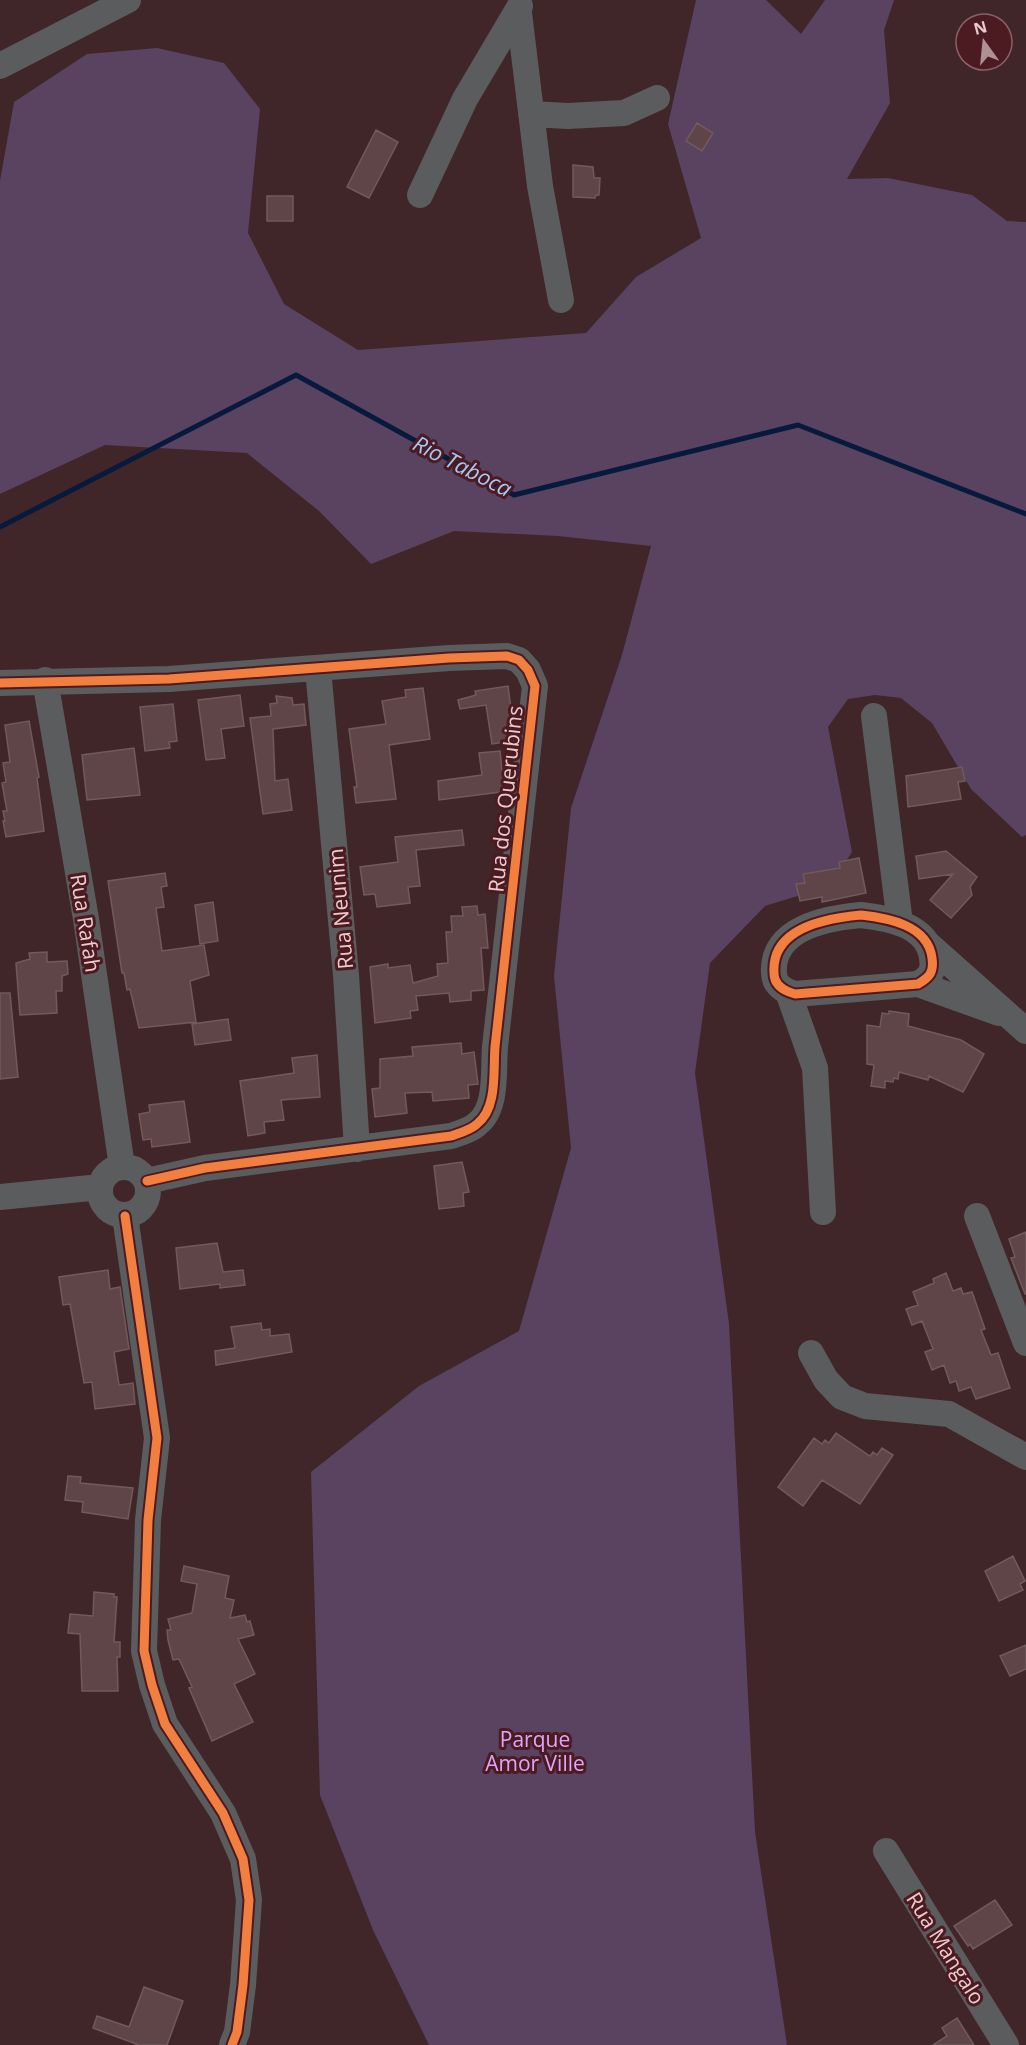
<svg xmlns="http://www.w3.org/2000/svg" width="1026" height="2045" font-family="'Open Sans',sans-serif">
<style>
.green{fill:#5a4261}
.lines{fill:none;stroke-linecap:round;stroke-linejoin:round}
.stream{stroke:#061a3d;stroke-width:5}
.building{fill:#5f4548;stroke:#705a5c;stroke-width:1.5}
.minor{stroke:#5b5c5d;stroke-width:26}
.cycleway-casing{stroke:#4b1b21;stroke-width:13}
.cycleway{stroke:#f27e40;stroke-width:9}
.labels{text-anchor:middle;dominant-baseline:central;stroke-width:6;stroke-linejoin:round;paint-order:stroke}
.street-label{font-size:21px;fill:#ebcbcd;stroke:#4b1b21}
.park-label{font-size:21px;fill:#dfa5fa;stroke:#4b1b21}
.water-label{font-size:22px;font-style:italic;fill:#a3c9f8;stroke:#4b1b21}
</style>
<rect width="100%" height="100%" fill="#402629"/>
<path class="green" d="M 696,0 L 766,0 L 801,34 L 825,0 L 894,0 L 884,30 L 890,103 L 847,179 L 888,178 L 972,195 L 1007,221 L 1026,222 L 1026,835 L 1022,837 L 971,789 L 932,723 L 901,698 L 875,695 L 848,699 L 828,727 L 852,852 L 830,886 L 765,906 L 710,963 L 695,1073 L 729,1324 L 755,1832 L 787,2045 L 429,2045 L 373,1930 L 320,1795 L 311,1472 L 419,1386 L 519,1331 L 571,1148 L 554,976 L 571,808 L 622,655 L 651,546 L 558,536 L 454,531 L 371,564 L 319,511 L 247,453 L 105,445 L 0,494 L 0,181 L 14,102 L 87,54 L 157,48 L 224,63 L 260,109 L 248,233 L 284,304 L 358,350 L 586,333 L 636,277 L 701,238 L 668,124 Z"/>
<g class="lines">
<path class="stream" d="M 0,527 L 296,375 L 514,495 L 798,425 L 1026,514"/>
</g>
<path class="building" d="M 697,123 L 713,133 L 702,151 L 686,141 Z
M 376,130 L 398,142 L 369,198 L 347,187 Z
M 573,165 L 593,167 L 594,178 L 600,178 L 599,195 L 596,195 L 595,198 L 573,197 Z
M 267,196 L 293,196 L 293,221 L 267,221 Z
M 508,686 L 512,716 L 516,718 L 514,741 L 492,744 L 486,705 L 460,709 L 458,700 L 476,695 L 475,691 Z
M 423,688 L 430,739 L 389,745 L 396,799 L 356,803 L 354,787 L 357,787 L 349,729 L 386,724 L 382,701 L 406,697 L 405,690 Z
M 240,695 L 244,726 L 221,729 L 225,758 L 206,760 L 198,700 Z
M 276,696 L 292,698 L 293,705 L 304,704 L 306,725 L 273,729 L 275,781 L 288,779 L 292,810 L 263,814 L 250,718 L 271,716 L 270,704 L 277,703 Z
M 173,704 L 177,741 L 169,742 L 170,748 L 145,751 L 140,707 Z
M 29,721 L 39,777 L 37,778 L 44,831 L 6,837 L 3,821 L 5,821 L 3,811 L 7,811 L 2,783 L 6,782 L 3,763 L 10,762 L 5,725 Z
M 134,748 L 140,795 L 87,800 L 82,755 Z
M 500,751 L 502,771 L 508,770 L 508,791 L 439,800 L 438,781 L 482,775 L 479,753 Z
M 962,767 L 965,781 L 958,782 L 961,799 L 908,807 L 906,776 Z
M 462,830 L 464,845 L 416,850 L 420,886 L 408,887 L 410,903 L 377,907 L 375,894 L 364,895 L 360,867 L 398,862 L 395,837 Z
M 946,851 L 977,877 L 970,887 L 972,895 L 951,918 L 930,900 L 953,874 L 919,879 L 916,856 Z
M 859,858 L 866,893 L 822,902 L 822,897 L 800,901 L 796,884 L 805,883 L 803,874 L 840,868 L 839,862 Z
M 165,873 L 167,886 L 161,887 L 164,907 L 156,908 L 162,951 L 204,945 L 209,975 L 190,981 L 196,1022 L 139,1028 L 130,989 L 127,990 L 124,973 L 122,973 L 108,881 Z
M 213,902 L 218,941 L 200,944 L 195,905 Z
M 477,906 L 478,915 L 485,914 L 488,948 L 481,948 L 484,990 L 471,991 L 471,1000 L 450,1002 L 449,993 L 416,996 L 418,1010 L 410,1011 L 411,1018 L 375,1023 L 370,967 L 388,964 L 388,968 L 410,965 L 413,983 L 438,976 L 437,964 L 448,963 L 446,932 L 452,932 L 451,916 L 463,916 L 462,907 Z
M 47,952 L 47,962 L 67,961 L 68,974 L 62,976 L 62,991 L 56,991 L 57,1013 L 20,1015 L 16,963 L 30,959 L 29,953 Z
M 0,993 L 10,993 L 18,1077 L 0,1079 Z
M 889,1011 L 909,1014 L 908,1026 L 961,1040 L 984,1054 L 963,1092 L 929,1076 L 928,1080 L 899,1072 L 898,1079 L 894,1078 L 893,1082 L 885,1081 L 885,1088 L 871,1086 L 874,1065 L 867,1064 L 867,1025 L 880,1027 L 882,1013 L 889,1014 Z
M 228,1019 L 231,1040 L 195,1045 L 192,1024 Z
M 461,1043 L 462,1054 L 474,1052 L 478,1084 L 468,1085 L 469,1098 L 433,1101 L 432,1092 L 405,1093 L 407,1113 L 375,1117 L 372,1089 L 380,1088 L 380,1059 L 413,1056 L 412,1047 Z
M 317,1055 L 320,1097 L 281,1100 L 284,1120 L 264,1122 L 265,1133 L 248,1136 L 240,1081 L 294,1073 L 292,1058 Z
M 184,1101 L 190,1142 L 152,1147 L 151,1139 L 143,1140 L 139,1114 L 150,1112 L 149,1105 Z
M 462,1162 L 469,1192 L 463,1193 L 464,1206 L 439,1209 L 434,1166 Z
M 1026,1232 L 1026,1294 L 1025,1294 L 1011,1258 L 1015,1257 L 1009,1239 Z
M 217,1243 L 223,1272 L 243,1270 L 245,1285 L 220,1288 L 220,1284 L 180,1289 L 176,1248 Z
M 108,1270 L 110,1289 L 120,1287 L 129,1349 L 114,1352 L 119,1385 L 133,1383 L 135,1404 L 95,1409 L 92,1382 L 84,1383 L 70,1304 L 63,1305 L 59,1277 Z
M 946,1273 L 953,1291 L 961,1288 L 963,1294 L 972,1292 L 985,1329 L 981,1330 L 991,1355 L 998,1353 L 1010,1388 L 976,1399 L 971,1387 L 959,1391 L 956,1381 L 950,1383 L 944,1365 L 932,1370 L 925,1352 L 933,1349 L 922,1321 L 912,1325 L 906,1309 L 918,1305 L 913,1292 L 934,1283 L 933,1279 Z
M 261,1323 L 262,1330 L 270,1329 L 270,1336 L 289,1334 L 292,1352 L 216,1365 L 215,1351 L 235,1348 L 231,1327 Z
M 836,1433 L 870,1456 L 873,1452 L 877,1455 L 882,1448 L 893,1455 L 860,1504 L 822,1480 L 803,1506 L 778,1487 L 814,1438 L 822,1444 L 825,1440 L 829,1443 Z
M 68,1476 L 81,1477 L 80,1483 L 133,1488 L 128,1519 L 82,1512 L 83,1502 L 65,1500 Z
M 1013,1556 L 1025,1581 L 1020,1584 L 1023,1590 L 999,1601 L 985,1571 Z
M 184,1566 L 229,1576 L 225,1598 L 234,1600 L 230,1618 L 245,1615 L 247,1622 L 250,1621 L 254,1635 L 238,1639 L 255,1674 L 234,1684 L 253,1722 L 212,1741 L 189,1688 L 192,1687 L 179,1659 L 173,1660 L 168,1640 L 167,1630 L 171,1630 L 168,1619 L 192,1613 L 197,1584 L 181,1581 Z
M 94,1592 L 114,1594 L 114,1597 L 117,1597 L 114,1642 L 120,1642 L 120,1657 L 117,1657 L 118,1691 L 82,1691 L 80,1634 L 68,1633 L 70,1614 L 93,1616 Z
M 1026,1645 L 1026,1669 L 1010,1676 L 1000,1656 Z
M 995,1900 L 1012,1925 L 973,1949 L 970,1944 L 968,1946 L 954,1926 Z
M 144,1987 L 183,2001 L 167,2045 L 139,2045 L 93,2028 L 97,2016 L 129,2027 Z
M 957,2018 L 974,2045 L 933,2045 L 947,2036 L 942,2028 Z"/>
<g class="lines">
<path class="minor" d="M 519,13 L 540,186 L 561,300
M 0,66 L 128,0
M 531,114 L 568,116 L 624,113 L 657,98
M 420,195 L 465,99 L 520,6
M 318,669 L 346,975 L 357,1149
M 45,680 L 86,919 L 122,1167
M 0,683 L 169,679 L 449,658 L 507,656 L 519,660 L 528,670 L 535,686 L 495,1047 C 493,1070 498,1108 477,1124 C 471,1130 460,1133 451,1136 L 205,1168 L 147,1181
M 874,716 L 900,923
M 861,915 C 888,918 928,925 932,958 C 934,972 930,977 918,984 L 795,994 C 784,991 774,985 774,973 C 771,928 827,918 861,915 Z
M 928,944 L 1026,1031
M 918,984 L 999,1013
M 788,992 L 815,1068 L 823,1212
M100 1191a24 24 0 1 1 48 0a24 24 0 1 1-48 0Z
M 0,1197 L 100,1187
M 125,1216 L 157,1438 L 148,1520 L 144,1651 L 152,1685 L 165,1724 L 223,1813 L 243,1859 L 249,1900 L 243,1985 L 237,2032 L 232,2045
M 977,1216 L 1026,1343
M 811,1353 L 826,1380 L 842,1397 L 865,1406 L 949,1414 L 1026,1457
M 886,1851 L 1006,2045"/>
<defs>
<path id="cycleway" d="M 0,683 L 169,679 L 449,658 L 507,656 L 519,660 L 528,670 L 535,686 L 495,1047 C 493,1070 498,1108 477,1124 C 471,1130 460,1133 451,1136 L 205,1168 L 147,1181
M 861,915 C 888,918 928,925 932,958 C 934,972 930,977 918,984 L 795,994 C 784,991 774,985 774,973 C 771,928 827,918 861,915 Z
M 125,1216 L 157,1438 L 148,1520 L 144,1651 L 152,1685 L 165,1724 L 223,1813 L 243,1859 L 249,1900 L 243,1985 L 237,2032 L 232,2045"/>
</defs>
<use href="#cycleway" class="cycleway-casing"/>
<use href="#cycleway" class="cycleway"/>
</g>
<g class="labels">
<g class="street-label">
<text transform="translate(505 799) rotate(-84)">Rua dos Querubins</text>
<text transform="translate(340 909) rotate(-95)">Rua Neunim</text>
<text transform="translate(86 923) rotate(81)">Rua Rafah</text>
<text transform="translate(946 1948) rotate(58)">Rua Mangalo</text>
</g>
<g class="park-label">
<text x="535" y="1739">Parque<tspan x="535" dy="24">Amor Ville</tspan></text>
</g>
<g class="water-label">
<text transform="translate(463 465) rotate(27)">Rio Taboca</text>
</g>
</g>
<g transform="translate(984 42) rotate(345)"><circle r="28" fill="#4b1b21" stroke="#8b6166" stroke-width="1.5"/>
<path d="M0-4.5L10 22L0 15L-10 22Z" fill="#af9194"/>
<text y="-9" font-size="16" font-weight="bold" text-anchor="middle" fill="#ebcbcd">N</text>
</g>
</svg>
